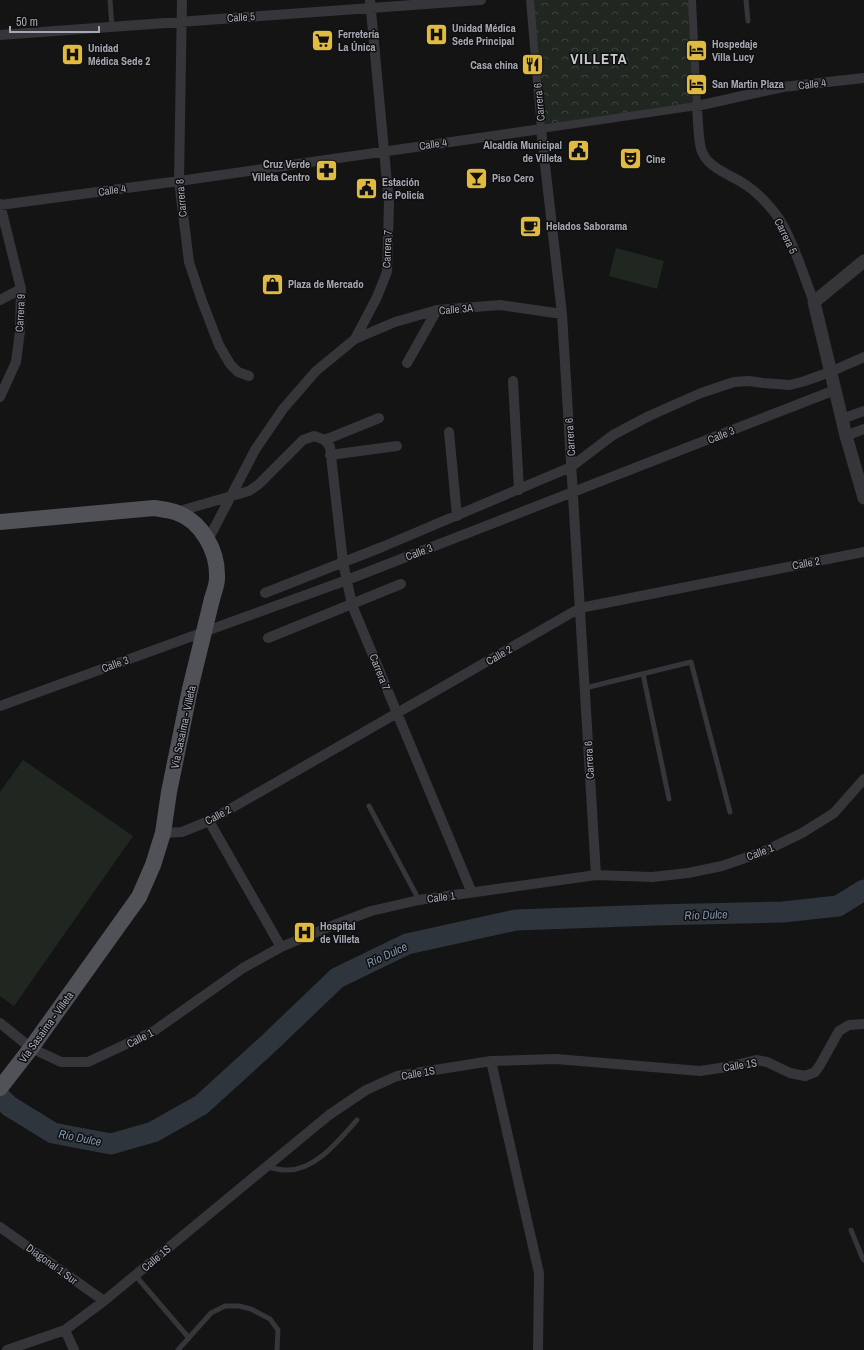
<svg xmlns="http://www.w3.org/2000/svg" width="864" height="1350" font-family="'Archivo Narrow',sans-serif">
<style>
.forest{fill:url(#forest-crowns)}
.pitch{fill:#202721}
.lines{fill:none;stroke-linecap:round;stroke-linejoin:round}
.river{stroke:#2e353d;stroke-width:21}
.service{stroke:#35353a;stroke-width:5}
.pedestrian{stroke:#35353a;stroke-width:8}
.minor{stroke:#35353a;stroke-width:10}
.tertiary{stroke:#35353a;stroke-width:13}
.primary{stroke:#515258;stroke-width:16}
.primary-bridge{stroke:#515258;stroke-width:16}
.labels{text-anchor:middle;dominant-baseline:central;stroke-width:3;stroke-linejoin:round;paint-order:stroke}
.street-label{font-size:11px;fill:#a6a9b4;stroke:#0f0f10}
.poi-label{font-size:11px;font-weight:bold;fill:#a6a9b4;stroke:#0f0f10;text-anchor:start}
.water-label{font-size:12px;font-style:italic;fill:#8093ac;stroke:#0f0f10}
.district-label{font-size:15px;font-weight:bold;letter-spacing:1px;fill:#c7c9d1;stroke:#0f0f10}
</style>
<defs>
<pattern id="forest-crowns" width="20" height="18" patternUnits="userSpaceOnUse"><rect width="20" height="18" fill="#202721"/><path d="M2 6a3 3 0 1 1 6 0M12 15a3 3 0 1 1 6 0" fill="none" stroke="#3d443f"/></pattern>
</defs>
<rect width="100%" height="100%" fill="#141415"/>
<path class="forest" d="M 530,0 L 692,0 L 697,106 L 541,129 Z"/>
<path class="pitch" d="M 616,248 L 664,261 L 657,289 L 609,276 Z
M 23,760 L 133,836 L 14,1006 L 0,996 L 0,792 Z"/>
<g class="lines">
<path class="river" d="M 0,1097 L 9,1106 L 53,1133 L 111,1144 L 153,1132 L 201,1105 L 267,1045 L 337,978 L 407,944 L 516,920 L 655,915 L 783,912 L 838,906 L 864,890"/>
<path class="service" d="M 110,0 L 112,27
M 746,0 L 748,21
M 643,674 L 669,799
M 585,688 L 691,662 L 730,812
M 369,806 L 419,900
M 267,1167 C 273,1168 279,1170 285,1170 C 315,1172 340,1139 357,1120
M 851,1230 L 862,1257 L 864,1260
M 135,1275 L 189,1338
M 178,1350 L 211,1313 L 225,1306 L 239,1306 L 251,1309 L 270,1319 L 278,1330 L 277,1350"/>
<path class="pedestrian" d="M 530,0 L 541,129 L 697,106 L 692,0"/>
<path class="minor" d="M 182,0 L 179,181 L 189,262 L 202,301 L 219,345 L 230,364 L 238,372 L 249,376
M 0,35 L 481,0
M 0,204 L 21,289 L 20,331 L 16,362 L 0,397
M 0,205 L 179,181 L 541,129 L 562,314 L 596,875
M 0,300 L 21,289
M 814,302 C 803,275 795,245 780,220 C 771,207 759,194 746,185 C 732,175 706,168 701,149 C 698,136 698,120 697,106 L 783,87 L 864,78
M 355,339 L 395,322 L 437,310 L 500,305 L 562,314
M 407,363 L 437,310
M 513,381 L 519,490
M 842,419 L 864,411
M 449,432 L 457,516
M 846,436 L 864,429
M 325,440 L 330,447 L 343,562 L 352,605 L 472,893
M 330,455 L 397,446
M 176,512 L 249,491 L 259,484 L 303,440 L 314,436 L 325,440 L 379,418
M 208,540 L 255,450 L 283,409 L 316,371 L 355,339 L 377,297 L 387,272 L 389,204 L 370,0
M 265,593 L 382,547 L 571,467 L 613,435 L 649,416 L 701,393 L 734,382 L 749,381 L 763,383 L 790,385 L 805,381 L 830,372 L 864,357
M 268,638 L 401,584
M 0,706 L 347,580 L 835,390
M 209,821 L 281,947
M 163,833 L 182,832 L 209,821 L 580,608 L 864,552
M 0,1023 L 31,1048 L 61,1062 L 88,1062 L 154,1031 L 243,968 L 281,947 L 334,925 L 371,911 L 419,900 L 596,875 L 652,877 L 688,873 L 722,866 L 765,851 L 802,833 L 834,813 L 864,779
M 491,1061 L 539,1273 L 538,1350
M 0,1227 L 104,1301
M 65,1330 L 74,1350
M 7,1350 L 65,1330 L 104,1301 L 329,1115 L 366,1090 L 397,1076 L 491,1061 L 556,1059 L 700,1071 L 727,1067 L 756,1060 L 767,1062 L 790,1073 L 805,1076 L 815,1072 L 820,1065 L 839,1031 L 849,1025 L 864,1024"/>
<path class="tertiary" d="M 864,261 L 814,302 L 846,436 L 864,498"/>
<path class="primary" d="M 0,522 L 154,508 C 161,509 168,510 175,512 C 202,521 218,551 217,578 C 217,585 214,592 212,599
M 0,1088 L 31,1048 L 139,897 L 153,865 L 163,833 L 169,792 L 190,689"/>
<path class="primary-bridge" d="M 190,689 L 212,599"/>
</g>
<defs>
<symbol id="hospital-square" viewBox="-11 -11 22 22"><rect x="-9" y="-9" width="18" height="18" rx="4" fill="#e1ba40" stroke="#0f0f10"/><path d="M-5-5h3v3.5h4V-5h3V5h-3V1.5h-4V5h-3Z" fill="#111"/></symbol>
<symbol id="supermarket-square" viewBox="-11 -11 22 22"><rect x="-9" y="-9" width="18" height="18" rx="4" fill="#e1ba40" stroke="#0f0f10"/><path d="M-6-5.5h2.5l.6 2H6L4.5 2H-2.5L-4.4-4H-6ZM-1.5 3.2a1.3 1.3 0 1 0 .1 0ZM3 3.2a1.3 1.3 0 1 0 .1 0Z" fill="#111"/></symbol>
<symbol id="hotel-square" viewBox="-11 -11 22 22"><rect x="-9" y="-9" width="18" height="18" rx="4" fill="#e1ba40" stroke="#0f0f10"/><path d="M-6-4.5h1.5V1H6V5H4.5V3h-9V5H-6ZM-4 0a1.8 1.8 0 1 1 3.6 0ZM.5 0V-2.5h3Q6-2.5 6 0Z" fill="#111"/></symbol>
<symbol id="restaurant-square" viewBox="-11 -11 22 22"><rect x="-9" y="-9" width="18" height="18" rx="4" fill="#e1ba40" stroke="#0f0f10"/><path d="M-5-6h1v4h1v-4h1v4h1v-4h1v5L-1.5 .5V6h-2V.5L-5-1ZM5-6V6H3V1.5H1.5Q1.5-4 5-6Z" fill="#111"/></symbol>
<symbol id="civic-square" viewBox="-11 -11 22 22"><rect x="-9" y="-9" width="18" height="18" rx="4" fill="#e1ba40" stroke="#0f0f10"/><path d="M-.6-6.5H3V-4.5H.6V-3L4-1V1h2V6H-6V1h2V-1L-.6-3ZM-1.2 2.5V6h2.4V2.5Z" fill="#111"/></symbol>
<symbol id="theatre-square" viewBox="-11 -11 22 22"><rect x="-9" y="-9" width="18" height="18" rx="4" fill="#e1ba40" stroke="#0f0f10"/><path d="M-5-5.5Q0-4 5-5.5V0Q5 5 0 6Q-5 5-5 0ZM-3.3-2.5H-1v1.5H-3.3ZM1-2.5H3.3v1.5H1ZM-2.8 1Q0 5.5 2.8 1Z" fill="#111"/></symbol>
<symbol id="pharmacy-square" viewBox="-11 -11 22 22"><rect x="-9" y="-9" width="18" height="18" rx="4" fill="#e1ba40" stroke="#0f0f10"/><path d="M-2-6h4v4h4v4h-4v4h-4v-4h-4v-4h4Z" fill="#111"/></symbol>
<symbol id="bar-square" viewBox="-11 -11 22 22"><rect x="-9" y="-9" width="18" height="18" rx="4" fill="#e1ba40" stroke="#0f0f10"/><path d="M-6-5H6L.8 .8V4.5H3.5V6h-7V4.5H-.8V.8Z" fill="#111"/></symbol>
<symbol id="cafe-square" viewBox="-11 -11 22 22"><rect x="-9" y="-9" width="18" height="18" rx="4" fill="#e1ba40" stroke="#0f0f10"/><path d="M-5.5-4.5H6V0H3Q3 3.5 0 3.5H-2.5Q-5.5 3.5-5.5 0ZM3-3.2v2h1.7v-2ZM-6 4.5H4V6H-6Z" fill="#111"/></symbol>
<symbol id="shop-square" viewBox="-11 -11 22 22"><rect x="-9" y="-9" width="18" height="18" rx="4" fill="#e1ba40" stroke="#0f0f10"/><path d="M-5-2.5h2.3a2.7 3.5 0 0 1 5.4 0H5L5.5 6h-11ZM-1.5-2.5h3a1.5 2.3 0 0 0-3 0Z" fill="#111"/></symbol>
</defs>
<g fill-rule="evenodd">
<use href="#hospital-square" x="424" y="22" width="25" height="25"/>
<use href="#supermarket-square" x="310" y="28" width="25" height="25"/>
<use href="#hotel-square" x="684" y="38" width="25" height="25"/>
<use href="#hospital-square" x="60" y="42" width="25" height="25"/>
<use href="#restaurant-square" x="520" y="52" width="25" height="25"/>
<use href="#hotel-square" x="684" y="72" width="25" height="25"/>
<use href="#civic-square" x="566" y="138" width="25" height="25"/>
<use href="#theatre-square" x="618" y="146" width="25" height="25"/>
<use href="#pharmacy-square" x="314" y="158" width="25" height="25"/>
<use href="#bar-square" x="464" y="166" width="25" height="25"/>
<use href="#civic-square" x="354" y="176" width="25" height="25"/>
<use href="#cafe-square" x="518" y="214" width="25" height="25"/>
<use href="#shop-square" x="260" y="272" width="25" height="25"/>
<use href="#hospital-square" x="292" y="920" width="25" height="25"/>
</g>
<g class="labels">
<g class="street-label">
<text transform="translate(241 17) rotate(-4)">Calle 5</text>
<text transform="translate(812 84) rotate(-6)">Calle 4</text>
<text transform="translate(539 102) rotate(-95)">Carrera 6</text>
<text transform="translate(433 144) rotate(-8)">Calle 4</text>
<text transform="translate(112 190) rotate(-8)">Calle 4</text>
<text transform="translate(181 198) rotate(-95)">Carrera 8</text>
<text transform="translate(786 236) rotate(64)">Carrera 5</text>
<text transform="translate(387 249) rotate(-88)">Carrera 7</text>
<text transform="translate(456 309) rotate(-5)">Calle 3A</text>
<text transform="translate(20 313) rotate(-87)">Carrera 9</text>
<text transform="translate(721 435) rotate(-22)">Calle 3</text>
<text transform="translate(570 437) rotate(-94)">Carrera 6</text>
<text transform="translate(419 552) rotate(-21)">Calle 3</text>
<text transform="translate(806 563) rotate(-11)">Calle 2</text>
<text transform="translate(499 655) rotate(-30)">Calle 2</text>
<text transform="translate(115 664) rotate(-20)">Calle 3</text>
<text transform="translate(380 672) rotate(68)">Carrera 7</text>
<text transform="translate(183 727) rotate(-78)">Vía Sasaima - Villeta</text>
<text transform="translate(589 760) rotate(-93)">Carrera 6</text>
<text transform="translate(218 815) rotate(-28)">Calle 2</text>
<text transform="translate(760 852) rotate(-21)">Calle 1</text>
<text transform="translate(441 897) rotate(-7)">Calle 1</text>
<text transform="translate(46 1027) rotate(-54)">Vía Sasaima - Villeta</text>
<text transform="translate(140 1038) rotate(-27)">Calle 1</text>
<text transform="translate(740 1065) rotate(-9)">Calle 1S</text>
<text transform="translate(418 1073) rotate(-10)">Calle 1S</text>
<text transform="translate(156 1258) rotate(-40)">Calle 1S</text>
<text transform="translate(52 1264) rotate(36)">Diagonal 1 Sur</text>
</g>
<g class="poi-label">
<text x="452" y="28">Unidad Médica<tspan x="452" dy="13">Sede Principal</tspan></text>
<text x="338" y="34">Ferretería<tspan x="338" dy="13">La Única</tspan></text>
<text x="712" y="44">Hospedaje<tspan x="712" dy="13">Villa Lucy</tspan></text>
<text x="88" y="48">Unidad<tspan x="88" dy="13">Médica Sede 2</tspan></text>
<text x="518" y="65" text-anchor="end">Casa china</text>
<text x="712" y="84">San Martin Plaza</text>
<text x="562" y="145" text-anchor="end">Alcaldía Municipal<tspan x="562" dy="13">de Villeta</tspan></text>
<text x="646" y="159">Cine</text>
<text x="310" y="164" text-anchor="end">Cruz Verde<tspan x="310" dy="13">Villeta Centro</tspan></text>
<text x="492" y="178">Piso Cero</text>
<text x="382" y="182">Estación<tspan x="382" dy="13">de Policía</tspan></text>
<text x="546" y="226">Helados Saborama</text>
<text x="288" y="284">Plaza de Mercado</text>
<text x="320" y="926">Hospital<tspan x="320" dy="13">de Villeta</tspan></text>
</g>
<g class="water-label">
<text transform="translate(706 915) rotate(-2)">Río Dulce</text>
<text transform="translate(387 955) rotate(-25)">Río Dulce</text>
<text transform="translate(80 1138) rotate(11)">Río Dulce</text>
</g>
<g class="district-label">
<text x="599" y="58">VILLETA</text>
</g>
</g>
<path d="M10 26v6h89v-6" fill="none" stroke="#a6a9b4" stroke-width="2"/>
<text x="16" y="26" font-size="12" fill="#a6a9b4" stroke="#0f0f10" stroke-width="3" paint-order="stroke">50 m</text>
</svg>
